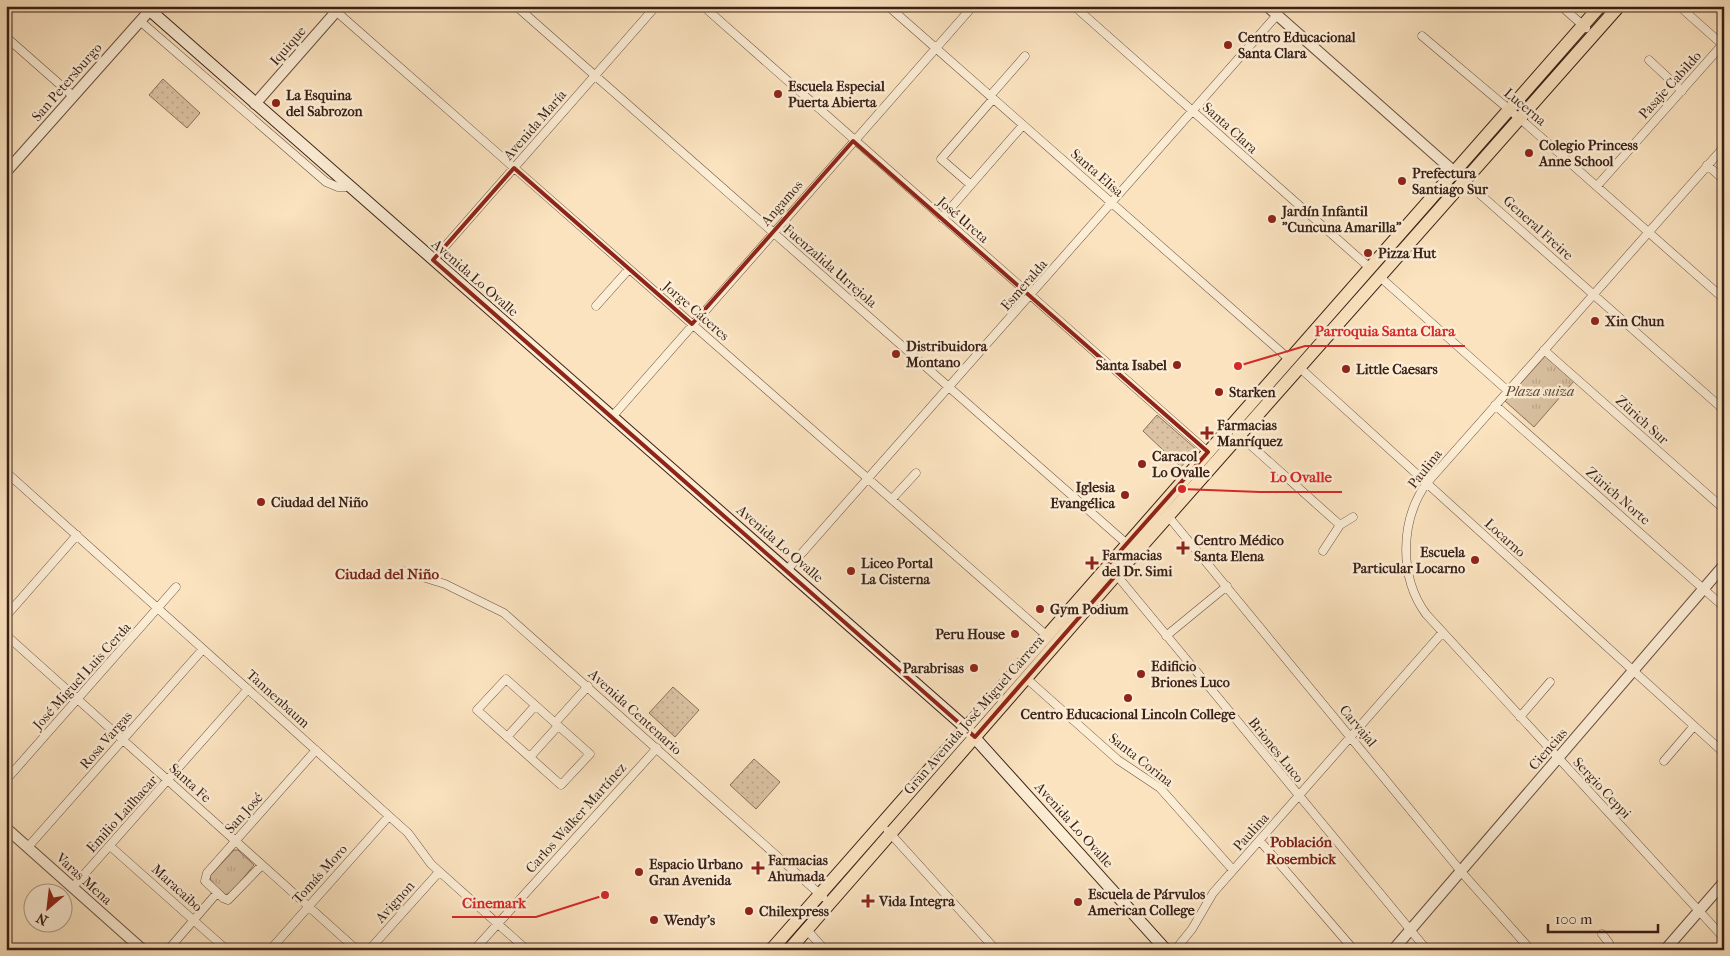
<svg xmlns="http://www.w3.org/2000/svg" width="1730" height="956" font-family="'IM FELL French Canon',serif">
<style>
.grass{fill:url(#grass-dots);stroke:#8a705c}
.park{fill:url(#park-tufts);stroke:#8a705c}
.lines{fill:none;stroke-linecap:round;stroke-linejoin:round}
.minor-casing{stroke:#6a5040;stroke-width:9}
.tertiary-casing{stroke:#6a5040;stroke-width:12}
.secondary-casing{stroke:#391f16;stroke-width:13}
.primary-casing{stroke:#391f16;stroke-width:14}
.minor{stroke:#fcedd5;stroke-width:8}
.tertiary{stroke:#fcedd5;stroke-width:10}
.secondary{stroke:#fcedd5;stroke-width:11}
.primary{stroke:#fbe3bf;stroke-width:12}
.marked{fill:none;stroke:#8f2418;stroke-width:4;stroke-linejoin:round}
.poi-dot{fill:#8f2418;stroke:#fcedd5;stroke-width:2}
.labels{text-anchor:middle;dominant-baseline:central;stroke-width:5;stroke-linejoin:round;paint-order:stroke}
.poi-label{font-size:14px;font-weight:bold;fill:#391f16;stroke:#fcedd5;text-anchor:start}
.street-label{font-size:14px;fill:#391f16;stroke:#fcedd5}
.park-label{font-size:14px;font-style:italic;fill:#614839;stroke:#fcedd5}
.neighbourhood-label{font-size:15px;font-weight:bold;fill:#7a1f14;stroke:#fcedd5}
.leader{fill:none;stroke:#d62828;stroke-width:2}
.callout-dot{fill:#d62828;stroke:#fcedd5;stroke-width:2}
.callout-label{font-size:15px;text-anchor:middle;font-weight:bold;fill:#d62828;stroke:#fcedd5;stroke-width:5;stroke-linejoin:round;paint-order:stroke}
</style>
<defs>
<pattern id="grass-dots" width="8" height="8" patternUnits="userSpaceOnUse" patternTransform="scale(1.25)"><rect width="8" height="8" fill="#dac2a2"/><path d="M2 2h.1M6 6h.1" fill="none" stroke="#bca68b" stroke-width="1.8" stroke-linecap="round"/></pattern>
<pattern id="park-tufts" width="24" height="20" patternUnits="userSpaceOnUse" patternTransform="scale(1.25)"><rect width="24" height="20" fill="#dac2a2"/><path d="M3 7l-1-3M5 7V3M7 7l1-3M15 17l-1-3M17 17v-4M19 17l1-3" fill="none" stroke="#bca68b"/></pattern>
</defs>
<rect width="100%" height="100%" fill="#fbe3bf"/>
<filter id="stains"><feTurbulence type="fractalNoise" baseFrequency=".004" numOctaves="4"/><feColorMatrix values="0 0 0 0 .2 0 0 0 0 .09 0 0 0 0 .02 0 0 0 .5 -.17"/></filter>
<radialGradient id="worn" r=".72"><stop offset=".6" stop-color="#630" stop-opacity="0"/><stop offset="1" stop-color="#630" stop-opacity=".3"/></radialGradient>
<path class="grass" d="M 163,79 L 200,113 L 187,128 L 149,95 Z
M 1157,415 L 1196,449 L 1181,467 L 1143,431 Z
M 673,687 L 699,710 L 675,737 L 649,713 Z
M 754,759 L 780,782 L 756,809 L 730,785 Z"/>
<path class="park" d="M 1545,356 L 1574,381 L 1534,427 L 1505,401 Z
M 234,850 L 238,850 L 254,865 L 231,893 L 226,895 L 211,882 L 210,876 Z"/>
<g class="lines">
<defs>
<path id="minor" d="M 330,6 L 1046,635
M 516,6 L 1127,544
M 703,6 L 1208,452
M 888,6 L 1289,359
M 1074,6 L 1370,268
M 1561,6 L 1586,28
M 1679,6 L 1724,46
M 140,21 L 326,182 L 338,187 L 349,187
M 1422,36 L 1525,123 L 1724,299
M 6,37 L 73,96
M 1649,60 L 1682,91
M 990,96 L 1025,56
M 1724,147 L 1426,484 C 1400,521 1399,577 1426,614 L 1724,938
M 1707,165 L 1724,180
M 1465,181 L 1724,410
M 971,185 L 941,159 L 993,99
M 1597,186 L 1722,45
M 942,218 L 1023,125
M 433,260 L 656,6
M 1380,277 L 1508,391
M 596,306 L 629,269
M 1544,350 L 1724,509
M 1300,368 L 1724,753
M 1495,405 L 1724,607
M 612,417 L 973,6
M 1237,433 L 1340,525
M 6,472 L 408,833 L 431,864 L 527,950
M 892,499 L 916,473
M 1168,516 L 1464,875 L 1531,950
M 1323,551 L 1340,525 L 1353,517
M 787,570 L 1277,15
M 403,571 L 445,584 L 504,613 L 823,897
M 1114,572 L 1427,950
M 6,616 L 77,535
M 6,635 L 357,950
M 1166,636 L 1227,586
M 1026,678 L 1118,760 L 1160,788 L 1233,870
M 506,679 L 590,754 L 561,785 L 477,710 Z
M 1520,717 L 1550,682
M 555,723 L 588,686
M 507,737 L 535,706
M 530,757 L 558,726
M 1664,761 L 1694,726
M 6,780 L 176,587
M 888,831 L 996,950
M 1260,841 L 1354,950
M 110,846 L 227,950
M 28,847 L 203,649
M 262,865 L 228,900 L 223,898 L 205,881 L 207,873 L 316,750
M 73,887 L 248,689
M 807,930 L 825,950
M 1602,934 L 1609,943 L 1609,950
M 168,950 L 217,893
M 270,950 L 389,816
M 369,950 L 439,872
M 474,950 L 657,748
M 1175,950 L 1192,929 L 1213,893 L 1442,633"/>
<path id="tertiary" d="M 1267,6 L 1459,176
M 255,104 L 341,6
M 6,172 L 150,10
M 6,828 L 143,950
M 1393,950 L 1724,565
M 1665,950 L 1724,882"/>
<path id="secondary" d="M 145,6 L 965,727 L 1166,950"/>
<path id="primary" d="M 771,950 L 1600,6
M 789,950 L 1116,575 L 1619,6"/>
</defs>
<use href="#minor" class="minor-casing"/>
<use href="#tertiary" class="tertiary-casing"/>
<use href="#secondary" class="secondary-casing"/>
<use href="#primary" class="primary-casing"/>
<use href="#minor" class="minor"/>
<use href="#tertiary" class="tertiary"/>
<use href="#secondary" class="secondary"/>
<use href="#primary" class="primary"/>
</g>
<path class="marked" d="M 853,141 L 1208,452 L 1107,566 L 1116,575 L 975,737 L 433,260 L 514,168 L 692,324 Z"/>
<g class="poi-dot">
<circle cx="1228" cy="45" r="5"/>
<circle cx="778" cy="94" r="5"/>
<circle cx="276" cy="103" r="5"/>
<circle cx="1529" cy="153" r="5"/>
<circle cx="1402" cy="181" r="5"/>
<circle cx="1272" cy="219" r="5"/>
<circle cx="1368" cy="253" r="5"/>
<circle cx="1595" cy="321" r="5"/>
<circle cx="896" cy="354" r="5"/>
<circle cx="1177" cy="365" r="5"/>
<circle cx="1346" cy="369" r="5"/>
<circle cx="1219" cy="392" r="5"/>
<path d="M1204.5 425.5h5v5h5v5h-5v5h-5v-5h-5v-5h5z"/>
<circle cx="1142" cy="464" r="5"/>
<circle cx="1125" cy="495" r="5"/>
<circle cx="261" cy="502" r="5"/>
<path d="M1180.5 540.5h5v5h5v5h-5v5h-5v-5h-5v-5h5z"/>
<circle cx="1475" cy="560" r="5"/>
<path d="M1089.5 555.5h5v5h5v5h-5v5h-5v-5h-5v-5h5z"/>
<circle cx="851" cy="571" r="5"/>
<circle cx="1040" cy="609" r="5"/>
<circle cx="1015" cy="634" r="5"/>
<circle cx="974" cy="668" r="5"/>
<circle cx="1141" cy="674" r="5"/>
<circle cx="1128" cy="698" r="5"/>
<path d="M755.5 860.5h5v5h5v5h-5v5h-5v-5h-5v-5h5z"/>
<circle cx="639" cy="872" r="5"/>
<path d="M865.5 893.5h5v5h5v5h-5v5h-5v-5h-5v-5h5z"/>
<circle cx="1078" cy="902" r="5"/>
<circle cx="749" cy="911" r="5"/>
<circle cx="654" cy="920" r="5"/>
</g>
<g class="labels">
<g class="poi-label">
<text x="1238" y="37">Centro Educacional<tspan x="1238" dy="16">Santa Clara</tspan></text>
<text x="788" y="86">Escuela Especial<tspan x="788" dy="16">Puerta Abierta</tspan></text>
<text x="286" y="95">La Esquina<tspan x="286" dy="16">del Sabrozon</tspan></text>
<text x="1539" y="145">Colegio Princess<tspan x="1539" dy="16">Anne School</tspan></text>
<text x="1412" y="173">Prefectura<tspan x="1412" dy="16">Santiago Sur</tspan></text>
<text x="1282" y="211">Jardín Infantil<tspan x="1282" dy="16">"Cuncuna Amarilla"</tspan></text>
<text x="1378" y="253">Pizza Hut</text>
<text x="1605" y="321">Xin Chun</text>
<text x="906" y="346">Distribuidora<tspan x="906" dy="16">Montano</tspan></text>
<text x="1167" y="365" text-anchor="end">Santa Isabel</text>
<text x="1356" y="369">Little Caesars</text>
<text x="1229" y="392">Starken</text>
<text x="1217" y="425">Farmacias<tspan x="1217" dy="16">Manríquez</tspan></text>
<text x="1152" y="456">Caracol<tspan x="1152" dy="16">Lo Ovalle</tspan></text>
<text x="1115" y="487" text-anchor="end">Iglesia<tspan x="1115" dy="16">Evangélica</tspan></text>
<text x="271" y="502">Ciudad del Niño</text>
<text x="1194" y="540">Centro Médico<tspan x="1194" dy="16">Santa Elena</tspan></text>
<text x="1465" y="552" text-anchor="end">Escuela<tspan x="1465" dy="16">Particular Locarno</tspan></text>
<text x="1102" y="555">Farmacias<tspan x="1102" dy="16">del Dr. Simi</tspan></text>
<text x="861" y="563">Liceo Portal<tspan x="861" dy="16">La Cisterna</tspan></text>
<text x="1050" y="609">Gym Podium</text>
<text x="1005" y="634" text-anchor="end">Peru House</text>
<text x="1151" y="666">Edificio<tspan x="1151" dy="16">Briones Luco</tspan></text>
<text x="964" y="668" text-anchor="end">Parabrisas</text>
<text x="1128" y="714" text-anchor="middle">Centro Educacional Lincoln College</text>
<text x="768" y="860">Farmacias<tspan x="768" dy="16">Ahumada</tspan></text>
<text x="649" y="864">Espacio Urbano<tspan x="649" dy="16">Gran Avenida</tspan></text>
<text x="1088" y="894">Escuela de Párvulos<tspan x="1088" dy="16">American College</tspan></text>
<text x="879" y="901">Vida Integra</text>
<text x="759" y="911">Chilexpress</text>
<text x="664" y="920">Wendy's</text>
</g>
<g class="street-label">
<text transform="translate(288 46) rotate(-49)">Iquique</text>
<text transform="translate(67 82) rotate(-49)">San Petersburgo</text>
<text transform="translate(1670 85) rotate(-48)">Pasaje Cabildo</text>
<text transform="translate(1525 107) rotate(40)">Lucerna</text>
<text transform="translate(535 125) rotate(-49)">Avenida María</text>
<text transform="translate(1230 128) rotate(42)">Santa Clara</text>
<text transform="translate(1097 173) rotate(41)">Santa Elisa</text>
<text transform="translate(782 203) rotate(-49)">Angamos</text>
<text transform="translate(963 220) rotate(41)">José Ureta</text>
<text transform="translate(1538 228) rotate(42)">General Freire</text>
<text transform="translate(830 266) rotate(41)">Fuenzalida Urrejola</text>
<text transform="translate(475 278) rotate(41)">Avenida Lo Ovalle</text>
<text transform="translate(1024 285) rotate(-49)">Esmeralda</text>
<text transform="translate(696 311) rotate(41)">Jorge Cáceres</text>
<text transform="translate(1642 420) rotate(42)">Zürich Sur</text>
<text transform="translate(1425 469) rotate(-52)">Paulina</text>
<text transform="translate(1618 496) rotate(41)">Zürich Norte</text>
<text transform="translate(1505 538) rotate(42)">Locarno</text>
<text transform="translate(780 544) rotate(41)">Avenida Lo Ovalle</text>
<text transform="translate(82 676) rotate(-48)">José Miguel Luis Cerda</text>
<text transform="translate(278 699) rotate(42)">Tannenbaum</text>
<text transform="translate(635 712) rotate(42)">Avenida Centenario</text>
<text transform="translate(974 715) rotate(-49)">Gran Avenida José Miguel Carrera</text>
<text transform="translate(1358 726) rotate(50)">Carvajal</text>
<text transform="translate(106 740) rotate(-49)">Rosa Vargas</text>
<text transform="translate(1548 749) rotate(-49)">Ciencias</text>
<text transform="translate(1276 750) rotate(51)">Briones Luco</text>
<text transform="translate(1141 760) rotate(38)">Santa Corina</text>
<text transform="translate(190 783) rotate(42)">Santa Fe</text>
<text transform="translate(1602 788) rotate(47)">Sergio Ceppi</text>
<text transform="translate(244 813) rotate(-48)">San José</text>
<text transform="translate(122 814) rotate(-48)">Emilio Lailhacar</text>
<text transform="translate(576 818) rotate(-48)">Carlos Walker Martínez</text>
<text transform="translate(1074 825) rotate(48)">Avenida Lo Ovalle</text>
<text transform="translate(1251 832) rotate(-48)">Paulina</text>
<text transform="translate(320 874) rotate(-48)">Tomás Moro</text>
<text transform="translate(84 879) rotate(42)">Varas Mena</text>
<text transform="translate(177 888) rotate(42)">Maracaibo</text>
<text transform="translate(395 902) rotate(-48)">Avignon</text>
</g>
<g class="park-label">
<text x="1540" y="391">Plaza suiza</text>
</g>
<g class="neighbourhood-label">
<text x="387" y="574">Ciudad del Niño</text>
<text x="1301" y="842">Población<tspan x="1301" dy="17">Rosembick</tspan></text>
</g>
</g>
<path class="leader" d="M1238 366L1305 346H1465M1182 489L1260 492H1342M605 895L536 917H452"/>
<g class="callout-dot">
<circle cx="1238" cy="366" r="5"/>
<circle cx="1182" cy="489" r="5"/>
<circle cx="605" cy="895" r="5"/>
</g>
<g class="callout-label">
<text x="1385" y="336">Parroquia Santa Clara</text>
<text x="1301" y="482">Lo Ovalle</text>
<text x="494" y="908">Cinemark</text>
</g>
<rect width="1730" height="956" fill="none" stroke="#fbe3bf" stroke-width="25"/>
<rect x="8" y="8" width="1715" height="941" fill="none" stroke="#391f16" stroke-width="2.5"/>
<rect x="12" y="12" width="1705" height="931" fill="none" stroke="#391f16"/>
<g transform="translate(48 908) rotate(208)"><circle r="24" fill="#fcedd5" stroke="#ae9b89"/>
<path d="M0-4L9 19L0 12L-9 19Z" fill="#8f2418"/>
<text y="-8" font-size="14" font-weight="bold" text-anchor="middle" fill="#391f16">N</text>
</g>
<path d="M1548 924v8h110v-8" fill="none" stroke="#391f16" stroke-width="2.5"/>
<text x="1555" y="924" font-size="15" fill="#391f16" stroke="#fcedd5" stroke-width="4" paint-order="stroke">100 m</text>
<rect width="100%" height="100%" filter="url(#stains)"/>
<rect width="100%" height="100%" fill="url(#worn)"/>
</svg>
